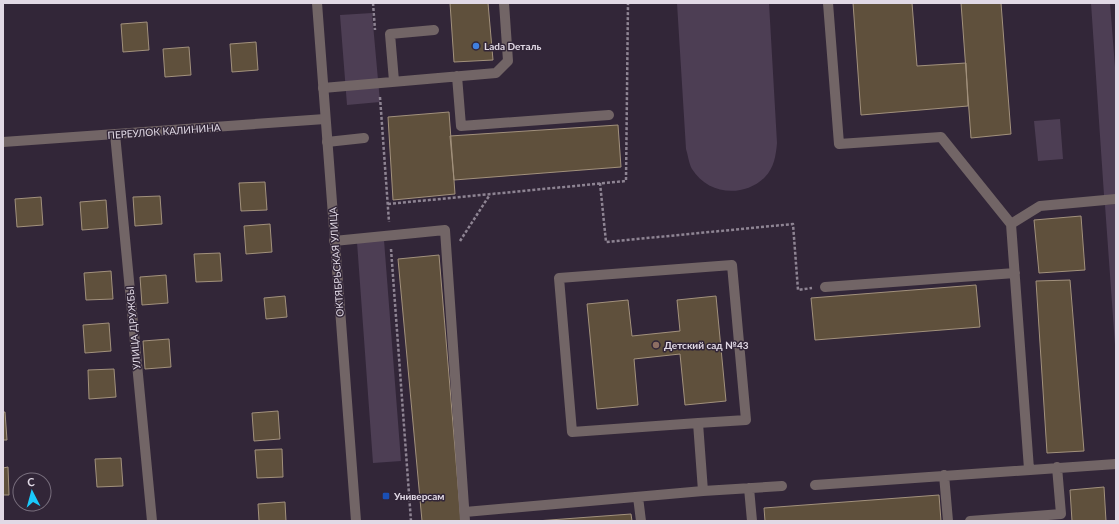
<svg xmlns="http://www.w3.org/2000/svg" width="1119" height="524" font-family="Lato,sans-serif">
<style>
.green{fill:#4d3e54}
.building{fill:#5f503c;stroke:#a2917c}
.lines{fill:none;stroke-linecap:round;stroke-linejoin:round}
.path{stroke:#8e8493;stroke-width:2.5;stroke-dasharray:3 2;stroke-linecap:butt}
.service{stroke:#726566;stroke-width:10}
.minor{stroke:#726566;stroke-width:10}
.tertiary{stroke:#726566;stroke-width:10}
.shop-dot{fill:#3f7fe0;stroke:#322638;stroke-width:1.5}
.education-dot{fill:#8d6e63;stroke:#322638;stroke-width:1.5}
.transit-dot{fill:#1a4fb4;stroke:#322638;stroke-width:1.5}
.labels{text-anchor:middle;dominant-baseline:central;stroke-width:3;stroke-linejoin:round;paint-order:stroke}
.poi-label{font-size:10px;font-weight:bold;fill:#e1d9e5;stroke:#322638;text-anchor:start}
.street-label{font-size:10px;fill:#e1d9e5;stroke:#322638}
</style>
<rect width="100%" height="100%" fill="#322638"/>
<path class="green" d="M 677,3 L 769,3 L 777,143 C 776,155 774,168 765,177 C 744,198 708,195 692,169 C 689,164 688,155 686,149 Z
M 1091,3 L 1110,3 L 1116,80 L 1115,195 L 1104,195 Z
M 372,13 L 380,102 L 347,105 L 340,15 Z
M 1060,119 L 1063,159 L 1038,161 L 1034,121 Z
M 1116,204 L 1116,359 L 1105,205 Z
M 384,240 L 401,461 L 373,463 L 357,242 Z"/>
<path class="building" d="M 450,3 L 488,3 L 493,60 L 454,62 Z
M 853,3 L 912,3 L 917,66 L 966,63 L 968,106 L 861,115 Z
M 961,3 L 1001,3 L 1011,134 L 971,138 Z
M 147,22 L 149,50 L 123,52 L 121,24 Z
M 256,42 L 258,70 L 232,72 L 230,44 Z
M 189,47 L 191,75 L 165,77 L 163,49 Z
M 449,112 L 455,194 L 393,200 L 388,117 Z
M 618,125 L 621,167 L 454,180 L 450,136 Z
M 265,182 L 267,210 L 241,211 L 239,183 Z
M 160,196 L 162,224 L 135,226 L 133,197 Z
M 41,197 L 43,225 L 17,227 L 15,199 Z
M 106,200 L 108,228 L 82,230 L 80,202 Z
M 1081,216 L 1085,270 L 1039,273 L 1034,220 Z
M 270,224 L 272,252 L 246,254 L 244,226 Z
M 220,253 L 222,281 L 196,282 L 194,254 Z
M 439,255 L 461,521 L 422,521 L 398,259 Z
M 111,271 L 113,299 L 86,300 L 84,273 Z
M 166,275 L 168,303 L 142,305 L 140,277 Z
M 1070,280 L 1084,451 L 1047,453 L 1036,281 Z
M 976,285 L 980,327 L 815,340 L 811,298 Z
M 285,296 L 287,317 L 266,319 L 264,298 Z
M 716,296 L 726,401 L 685,405 L 680,354 L 634,359 L 638,405 L 597,409 L 587,304 L 628,300 L 632,336 L 680,331 L 677,300 Z
M 109,323 L 111,351 L 85,353 L 83,325 Z
M 169,339 L 171,367 L 145,369 L 143,341 Z
M 114,369 L 116,397 L 89,399 L 88,370 Z
M 278,411 L 280,439 L 254,441 L 252,413 Z
M 3,412 L 5,412 L 7,440 L 3,440 Z
M 282,449 L 283,477 L 257,478 L 255,450 Z
M 121,458 L 123,486 L 97,487 L 95,459 Z
M 8,467 L 9,495 L 3,495 L 3,468 Z
M 1104,487 L 1106,521 L 1072,521 L 1070,490 Z
M 939,495 L 941,521 L 765,521 L 764,508 Z
M 285,502 L 286,521 L 259,521 L 258,504 Z
M 631,514 L 632,521 L 536,521 Z"/>
<g class="lines">
<path class="path" d="M 373,3 L 375,30
M 380,97 L 389,222
M 600,183 L 606,242 L 793,224 L 798,290 L 812,288
M 388,204 L 626,181 L 628,3
M 460,241 L 489,196
M 391,249 L 411,521"/>
<path class="service" d="M 828,3 L 839,144 L 941,137 L 1011,224
M 457,76 L 461,126 L 609,115
M 394,81 L 390,34 L 434,30
M 323,88 L 496,73 L 508,61 L 504,3
M 327,142 L 364,138
M 334,241 L 445,230 L 465,521
M 825,287 L 1015,273
M 698,423 L 746,420 L 732,265 L 559,278 L 572,432 L 698,423 L 703,491
M 1029,469 L 1011,224 L 1040,206 L 1116,199
M 944,475 L 948,521
M 815,485 L 1116,464
M 749,488 L 752,521
M 638,497 L 641,521
M 465,512 L 703,491 L 782,486
M 970,521 L 1061,514 L 1057,467"/>
<path class="minor" d="M 115,134 L 152,521
M 3,142 L 325,119"/>
<path class="tertiary" d="M 317,3 L 356,521"/>
</g>
<circle class="shop-dot" cx="476" cy="46" r="4"/>
<circle class="education-dot" cx="656" cy="345" r="4"/>
<rect class="transit-dot" x="382" y="492" width="8" height="8" rx="2"/>
<g class="labels">
<g class="poi-label">
<text x="484" y="46">Lada Dеталь</text>
<text x="664" y="345">Детский сад №43</text>
<text x="394" y="496">Универсам</text>
</g>
<g class="street-label">
<text transform="translate(164 131) rotate(-4)">ПЕРЕУЛОК КАЛИНИНА</text>
<text transform="translate(336 262) rotate(-94)">ОКТЯБРЬСКАЯ УЛИЦА</text>
<text transform="translate(133 328) rotate(-95)">УЛИЦА ДРУЖБЫ</text>
</g>
</g>
<rect width="1119" height="524" fill="none" stroke="#e1d9e5" stroke-width="8"/>
<g transform="translate(32 492) rotate(354)"><circle r="19" fill="#322638" stroke="#786e7d"/>
<path d="M0-3L7 15L0 10L-7 15Z" fill="#1acafc"/>
<text y="-6" font-size="11" font-weight="bold" text-anchor="middle" fill="#e1d9e5">С</text>
</g>
</svg>
